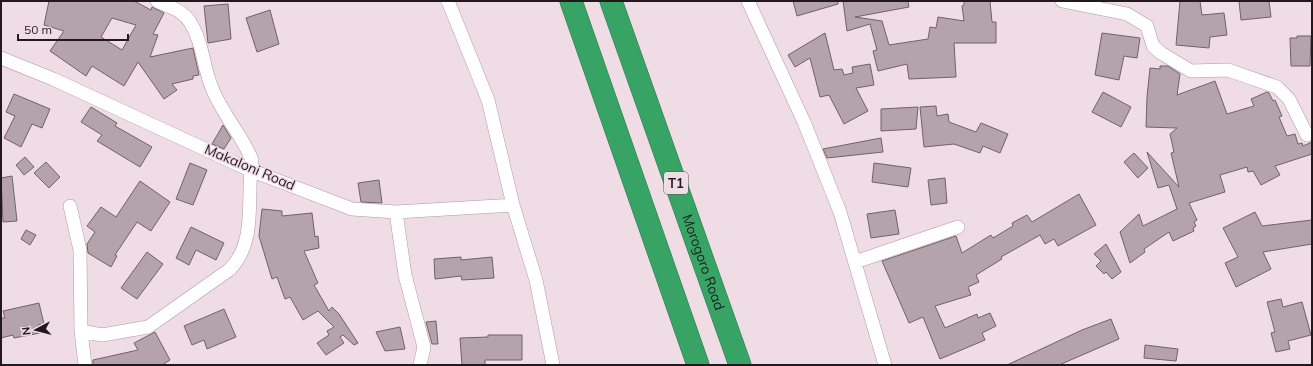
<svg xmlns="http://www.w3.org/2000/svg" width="1313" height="366" font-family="Mulish,sans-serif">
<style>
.building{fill:#b5a3ab;stroke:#716168;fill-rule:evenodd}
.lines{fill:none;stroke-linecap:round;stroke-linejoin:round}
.street-casing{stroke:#ac9ba3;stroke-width:14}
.highway-casing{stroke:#2f744c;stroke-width:23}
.street{stroke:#fff;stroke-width:13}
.highway{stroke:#37a466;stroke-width:22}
.labels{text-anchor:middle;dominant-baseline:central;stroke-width:3;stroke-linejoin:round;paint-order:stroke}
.shield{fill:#efdce4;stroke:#5f5459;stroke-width:1}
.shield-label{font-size:13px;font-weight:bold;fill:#211a1d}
.street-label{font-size:14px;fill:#211a1d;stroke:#efdce4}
</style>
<rect width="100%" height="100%" fill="#efdce4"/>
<path class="building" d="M 49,1 L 134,1 L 151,10 L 152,7 L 164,13 L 153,34 L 158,35 L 150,57 L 193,48 L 199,75 L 193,76 L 193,79 L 172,84 L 177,90 L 164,99 L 138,62 L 124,86 L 92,66 L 86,76 L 50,51 L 64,31 L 44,25 ZM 112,18 L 136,25 L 122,50 L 101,37 Z
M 793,1 L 838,1 L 838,4 L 797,16 Z
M 843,1 L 908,1 L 909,7 L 855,17 L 882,21 L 889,45 L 928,39 L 930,27 L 936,28 L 938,17 L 964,21 L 962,6 L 964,5 L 964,1 L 990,1 L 992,22 L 996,22 L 996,43 L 954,43 L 956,77 L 909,79 L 907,64 L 878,71 L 873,51 L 877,50 L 870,24 L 847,31 Z
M 1180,1 L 1200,1 L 1202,15 L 1224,13 L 1227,35 L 1210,37 L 1209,48 L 1176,45 Z
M 1239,1 L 1269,1 L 1271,17 L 1241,20 Z
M 228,4 L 231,39 L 208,43 L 204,6 Z
M 270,10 L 279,44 L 257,52 L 246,18 Z
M 825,33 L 834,70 L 842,69 L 844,75 L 853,73 L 852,67 L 870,64 L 874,85 L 856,88 L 868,111 L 844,124 L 829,95 L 820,97 L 810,58 L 795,67 L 788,55 Z
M 1102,33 L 1140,38 L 1137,58 L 1124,56 L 1119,80 L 1095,75 Z
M 1297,36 L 1311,36 L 1310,66 L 1291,66 L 1290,38 L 1297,38 Z
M 1160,66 L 1168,66 L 1180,74 L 1177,95 L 1215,81 L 1227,114 L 1254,106 L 1251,99 L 1267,92 L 1269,93 L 1273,101 L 1275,100 L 1282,116 L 1279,117 L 1287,136 L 1295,134 L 1298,144 L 1302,143 L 1303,146 L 1312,142 L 1312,154 L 1275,166 L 1280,175 L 1261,185 L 1253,171 L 1248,172 L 1247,167 L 1220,175 L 1225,192 L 1189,203 L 1197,220 L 1194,222 L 1196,226 L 1193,228 L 1194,231 L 1173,241 L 1169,232 L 1144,249 L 1145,252 L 1130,263 L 1120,232 L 1139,214 L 1143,226 L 1177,209 L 1169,185 L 1158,188 L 1147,152 L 1179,187 L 1171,153 L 1174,152 L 1170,134 L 1177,128 L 1146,127 L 1147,97 L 1150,68 L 1160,69 Z
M 1103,92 L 1131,107 L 1121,127 L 1092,112 Z
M 14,94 L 50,109 L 42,128 L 32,124 L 21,147 L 4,138 L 15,116 L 6,112 Z
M 936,106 L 937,116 L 948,114 L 949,122 L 976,132 L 981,123 L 1008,134 L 1000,153 L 983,146 L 980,153 L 954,144 L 924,147 L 920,107 Z
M 91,107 L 117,123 L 115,126 L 152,147 L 140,167 L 97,141 L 102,135 L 81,122 Z
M 918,107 L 916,129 L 881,131 L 881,109 Z
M 223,125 L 231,138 L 224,149 L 212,144 Z
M 881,138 L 883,152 L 827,158 L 823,149 Z
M 1134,153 L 1148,168 L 1138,178 L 1124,162 Z
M 25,157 L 34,167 L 24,175 L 16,165 Z
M 46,162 L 60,177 L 49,188 L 34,173 Z
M 190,163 L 207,170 L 193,205 L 176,199 Z
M 874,163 L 911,168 L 908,187 L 872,182 Z
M 12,176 L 17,221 L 3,222 L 1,178 Z
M 945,178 L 947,203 L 931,205 L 928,180 Z
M 379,180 L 382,203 L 361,202 L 358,183 Z
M 140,181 L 170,202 L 151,231 L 137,222 L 115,255 L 117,256 L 111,267 L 88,253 L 87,244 L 95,232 L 87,226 L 101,207 L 116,217 Z
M 1079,194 L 1096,225 L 1058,246 L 1054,239 L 1045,244 L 1040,235 L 1001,257 L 1002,259 L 976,275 L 979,282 L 968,287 L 971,295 L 935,306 L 945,328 L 977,314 L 978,318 L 990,313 L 996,326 L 982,333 L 985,340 L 940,359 L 923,317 L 909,323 L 882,261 L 956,236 L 962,253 L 991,235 L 993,238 L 1013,226 L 1012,223 L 1027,215 L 1032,222 Z
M 262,209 L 282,211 L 282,216 L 312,213 L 315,237 L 318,236 L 319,248 L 304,251 L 318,283 L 314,285 L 329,311 L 332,307 L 339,314 L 358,343 L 354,345 L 343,335 L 340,337 L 344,343 L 326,355 L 317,343 L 329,335 L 327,331 L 334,327 L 318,311 L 303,320 L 290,297 L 285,299 L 277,277 L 272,279 L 259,236 Z
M 895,210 L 899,234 L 871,238 L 867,214 Z
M 1255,212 L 1262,226 L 1312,220 L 1312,244 L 1263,252 L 1271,269 L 1236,287 L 1225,263 L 1238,257 L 1223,228 Z
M 191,227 L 224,243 L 216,260 L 196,250 L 189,265 L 176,258 Z
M 26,230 L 36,235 L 30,245 L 21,239 Z
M 1106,244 L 1121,272 L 1112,279 L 1106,272 L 1104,274 L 1096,266 L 1101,261 L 1094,254 Z
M 147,252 L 163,264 L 137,299 L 121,288 Z
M 461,257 L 461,260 L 492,257 L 494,278 L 462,280 L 461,276 L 435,279 L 434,259 Z
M 1281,299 L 1283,307 L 1302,302 L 1311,335 L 1288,341 L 1290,349 L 1276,352 L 1271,333 L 1275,332 L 1267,302 Z
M 39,303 L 44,324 L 38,325 L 40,333 L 14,338 L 13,335 L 1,338 L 1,318 L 5,318 L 3,311 Z
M 224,309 L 236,337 L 207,349 L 204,340 L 192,345 L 184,326 Z
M 1111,319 L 1119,339 L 1059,365 L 1007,365 L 1082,330 Z
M 436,321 L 438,344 L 432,344 L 426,322 Z
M 400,327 L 405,349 L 385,351 L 376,332 Z
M 155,332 L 170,360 L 162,365 L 93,365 L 93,360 L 138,350 L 134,343 Z
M 488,335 L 522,335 L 522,360 L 485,360 L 485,365 L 462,365 L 460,338 L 488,337 Z
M 1145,345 L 1178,349 L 1176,361 L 1144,358 Z"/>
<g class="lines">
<defs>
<path id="street" d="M 448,1 L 488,100 L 513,205 L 536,280 L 553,365
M 748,1 L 804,122 L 840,212 L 885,365
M 1062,1 L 1127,14 L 1147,26 L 1153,46 L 1161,53 L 1191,71 L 1228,70 L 1277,87 L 1289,99 L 1307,135
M 1,58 L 53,79 L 250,170 L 352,209 L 396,212 L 513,205
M 70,206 L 80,250 L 81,331 L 85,365
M 396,212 L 405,275 L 424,347 L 420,365
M 855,262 L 958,227
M 81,331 L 102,335 L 148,327 L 229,270 C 258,242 246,197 252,160 C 242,135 222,114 212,88 C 203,67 203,42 190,22 C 182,10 170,7 157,1"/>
<g id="highway">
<path d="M 571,1 L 698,365"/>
<path id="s1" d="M 611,1 L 740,365"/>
</g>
</defs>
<use href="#street" class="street-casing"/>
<use href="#highway" class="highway-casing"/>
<use href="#street" class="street"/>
<use href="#highway" class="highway"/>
</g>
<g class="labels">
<rect class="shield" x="664" y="172" width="24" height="22" rx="3"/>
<g class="shield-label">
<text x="676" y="183">T1</text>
</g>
<g class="street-label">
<text transform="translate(250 167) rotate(23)">Makaloni Road</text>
<text stroke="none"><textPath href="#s1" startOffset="277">Morogoro Road</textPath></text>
</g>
</g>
<rect width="1313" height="366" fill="none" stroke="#211a1d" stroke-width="4"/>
<g transform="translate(36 330) rotate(263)" stroke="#efdce4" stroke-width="3" paint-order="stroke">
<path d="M0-3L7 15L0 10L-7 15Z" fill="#211a1d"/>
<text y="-6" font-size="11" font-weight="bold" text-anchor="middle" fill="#211a1d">N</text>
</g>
<path d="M18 34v6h110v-6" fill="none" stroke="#211a1d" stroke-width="2"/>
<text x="24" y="34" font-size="12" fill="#211a1d" stroke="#efdce4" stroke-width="3" paint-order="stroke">50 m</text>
</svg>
